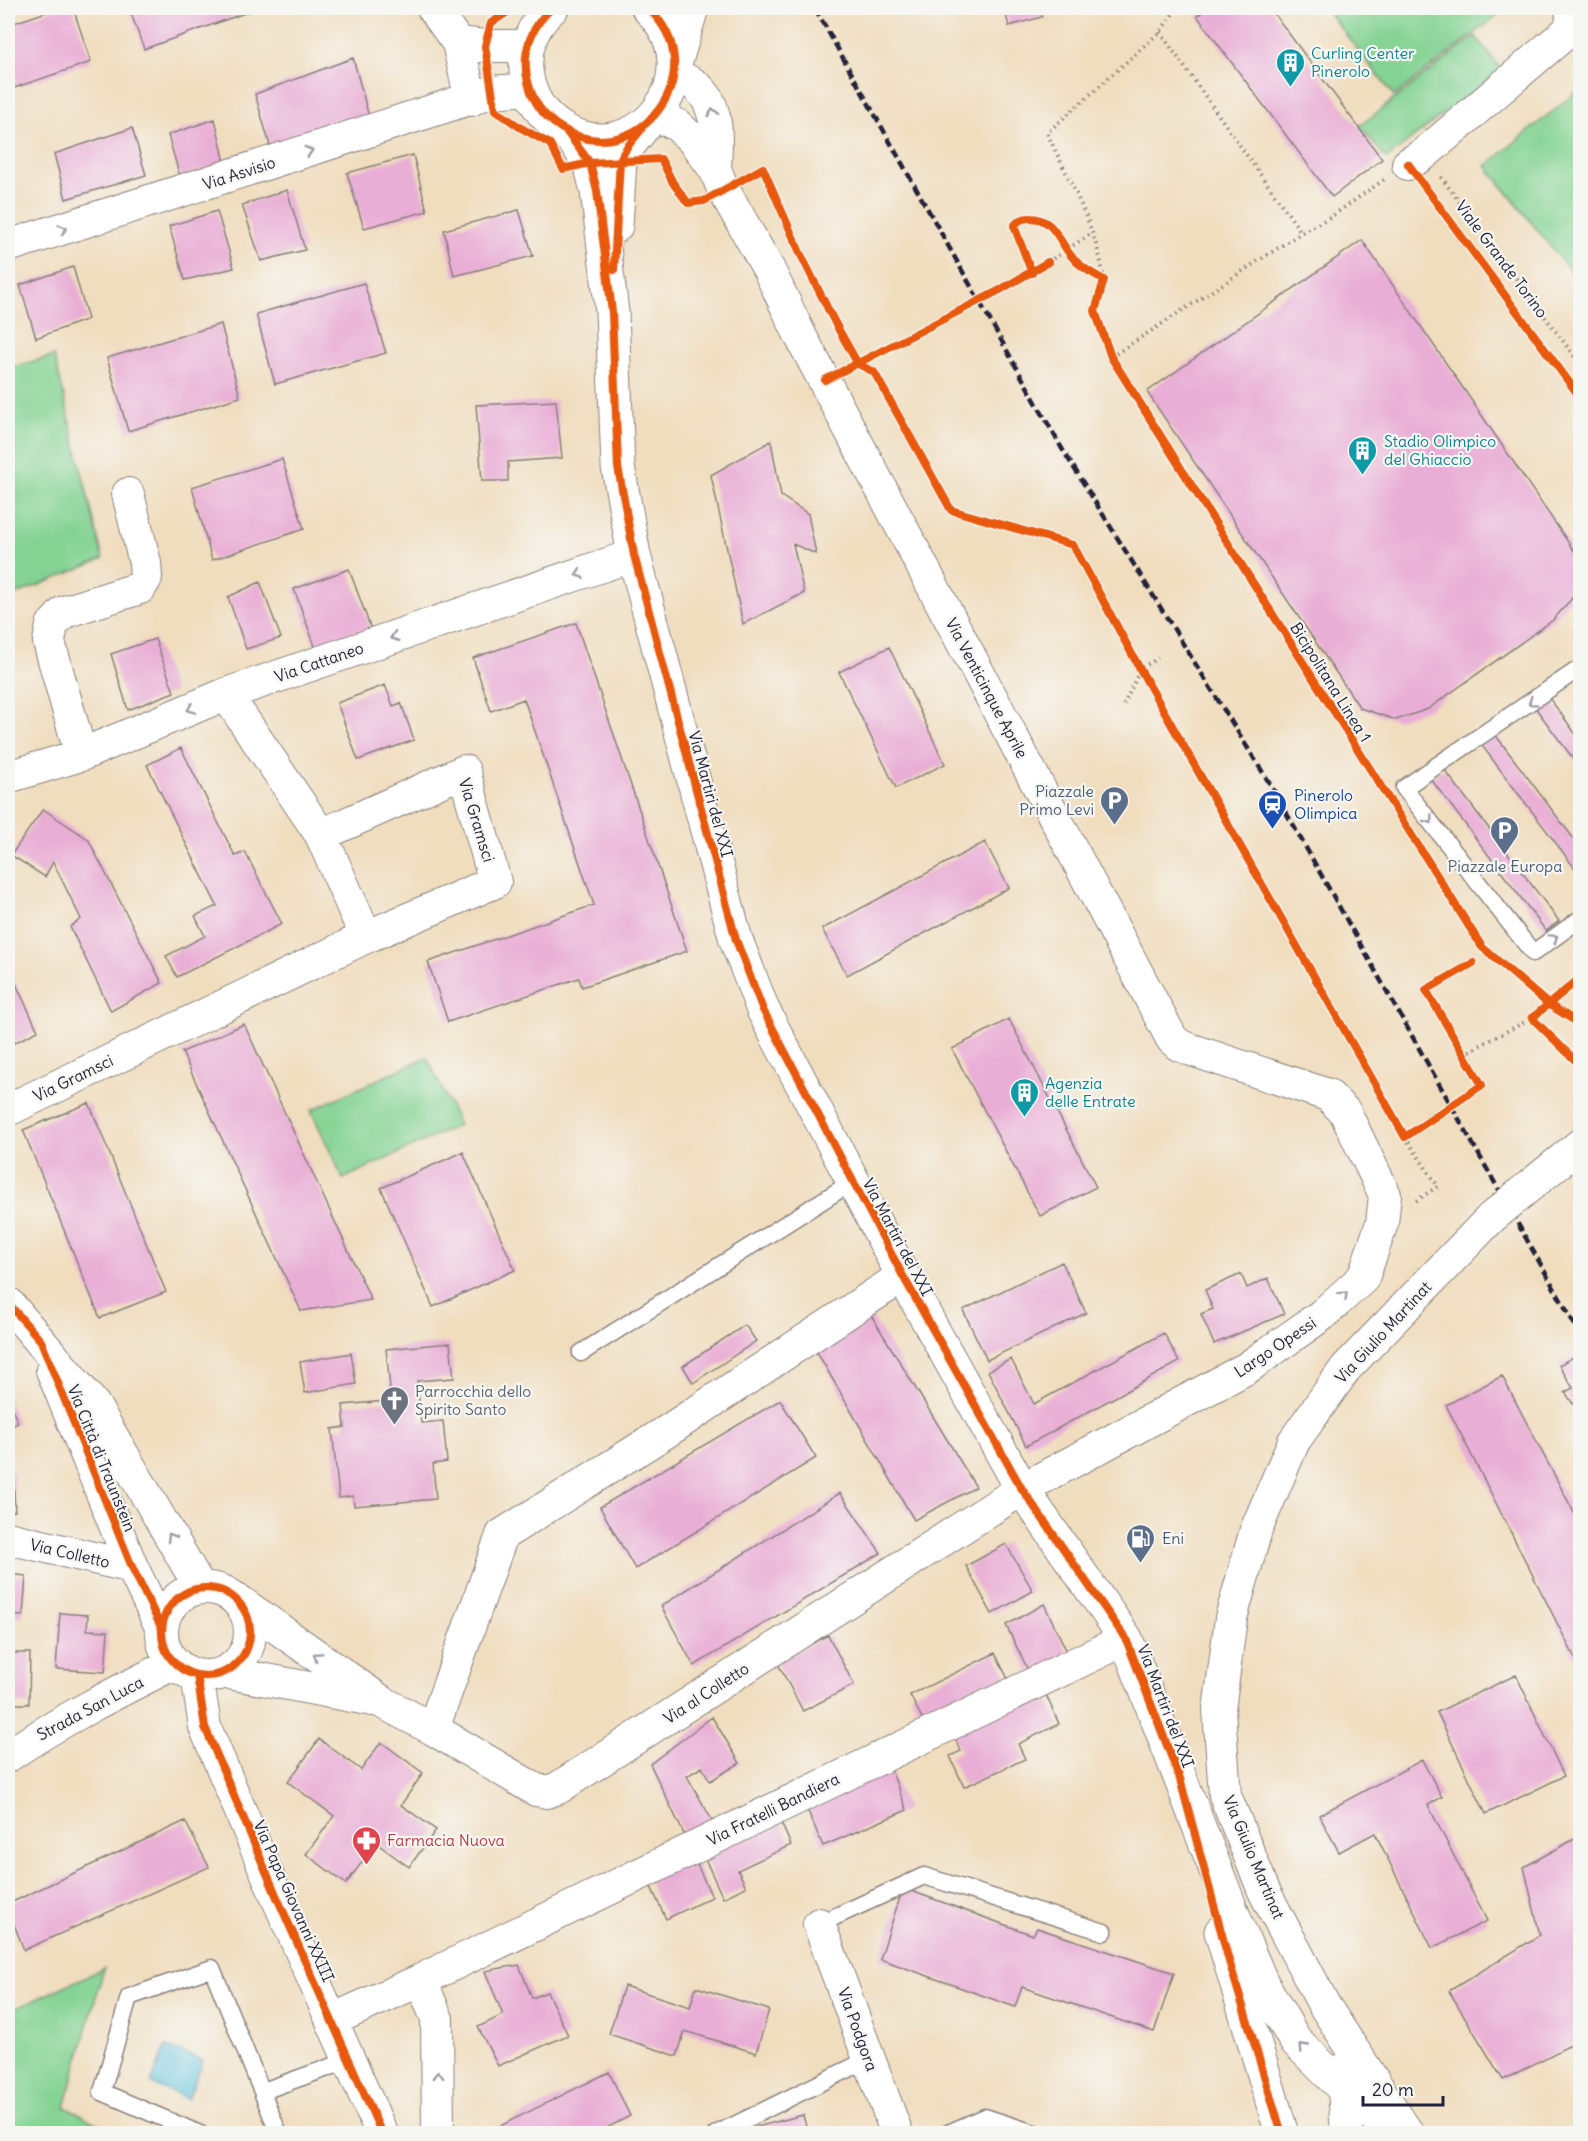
<svg xmlns="http://www.w3.org/2000/svg" width="1588" height="2141" font-family="Delius,sans-serif">
<style>
.green{fill:#84d393;stroke:#537a67;stroke-width:1.5}
.water{fill:#5ec2dc;stroke:#40728c;stroke-width:1.5}
.building{fill:#e9aed5}
.lines{fill:none;stroke-linecap:round;stroke-linejoin:round}
.lane-casing{stroke:#89807c;stroke-width:19}
.street-casing{stroke:#89807c;stroke-width:34}
.secondary-casing{stroke:#89807c;stroke-width:35}
.path{stroke:#89807c;stroke-width:4;stroke-dasharray:1.5 4.5;stroke-linecap:butt}
.lane{stroke:#fff;stroke-width:16}
.street{stroke:#fff;stroke-width:32}
.secondary{stroke:#fff;stroke-width:33}
.rail{stroke:#22223b;stroke-width:4.5;stroke-dasharray:9 4.5;stroke-linecap:butt}
.street-bridge-casing{stroke:#89807c;stroke-width:34;stroke-linecap:butt}
.street-bridge{stroke:#fff;stroke-width:32}
.cycleway-casing{stroke:#f6f6f2;stroke-width:11}
.cycleway{stroke:#e8590c;stroke-width:8}
.oneway{stroke:#9c9ca7}
.labels{text-anchor:middle;dominant-baseline:central;stroke-width:4.5;stroke-linejoin:round;paint-order:stroke}
.culture-label{font-size:16px;fill:#0d838f;stroke:#f6f6f2;text-anchor:start}
.street-label{font-size:16px;fill:#22223b;stroke:#f6f6f2}
.service-label{font-size:16px;fill:#4e5e75;stroke:#f6f6f2;text-anchor:end}
.transit-label{font-size:16px;fill:#164399;stroke:#f6f6f2;text-anchor:start}
.worship-label{font-size:16px;fill:#5b616d;stroke:#f6f6f2;text-anchor:start}
.health-label{font-size:16px;fill:#be3a42;stroke:#f6f6f2;text-anchor:start}
</style>
<rect width="100%" height="100%" fill="#f6f6f2"/>
<filter id="ink" filterUnits="userSpaceOnUse"><feTurbulence type="fractalNoise" baseFrequency=".0167" numOctaves="2"/><feDisplacementMap in="SourceGraphic" scale="12" xChannelSelector="R" yChannelSelector="G"/><feConvolveMatrix kernelMatrix="1 2 1 2 8 2 1 2 1" color-interpolation-filters="sRGB"/></filter>
<filter id="wash" filterUnits="userSpaceOnUse"><feTurbulence type="fractalNoise" baseFrequency=".008" numOctaves="4" result="noise"/><feDisplacementMap in="SourceGraphic" scale="24" xChannelSelector="R" yChannelSelector="G"/><feGaussianBlur stdDeviation="1.35" result="paint"/><feColorMatrix in="noise" values="0 0 0 0 0 0 0 0 0 0 0 0 0 0 0 0 0 1.4 0 .05"/><feComposite in="paint" operator="in"/></filter>
<g filter="url(#wash)">
<rect width="100%" height="100%" fill="#f0ddbe"/>
<path class="green" d="M 1325,8 L 1507,8 L 1394,96 Z
M 1475,36 L 1501,69 L 1386,159 L 1360,126 Z
M 1580,89 L 1580,283 L 1486,166 Z
M 54,356 L 103,559 L 8,598 L 8,368 Z
M 427,1057 L 459,1125 L 343,1179 L 311,1110 Z
M 104,1968 L 65,2107 L 115,2133 L 8,2133 L 8,2012 Z"/>
<path class="water" d="M 166,2046 L 203,2061 L 188,2099 L 151,2083 Z"/>
<g id="blocks">
<path class="building" d="M 58,8 L 73,8 L 91,62 L 8,90 L 8,25 Z
M 129,8 L 259,8 L 144,49 Z
M 1004,8 L 1049,8 L 1041,11 L 1042,17 L 1009,26 Z
M 1208,8 L 1270,8 L 1382,159 L 1332,197 L 1197,16 Z
M 353,58 L 369,117 L 271,149 L 255,94 Z
M 215,119 L 225,163 L 180,177 L 168,135 Z
M 132,128 L 146,175 L 66,199 L 54,154 Z
M 413,155 L 427,211 L 364,228 L 347,173 Z
M 287,190 L 305,250 L 261,261 L 242,205 Z
M 519,210 L 533,256 L 454,276 L 444,230 Z
M 217,211 L 234,268 L 185,280 L 169,226 Z
M 1362,240 L 1579,558 L 1579,590 L 1553,620 L 1428,709 L 1396,720 L 1360,708 L 1147,392 Z
M 73,267 L 88,319 L 36,338 L 20,285 Z
M 364,283 L 386,353 L 275,384 L 256,314 Z
M 221,324 L 240,397 L 128,431 L 107,358 Z
M 556,401 L 562,458 L 508,462 L 508,481 L 482,481 L 476,405 Z
M 771,441 L 781,496 L 808,514 L 816,554 L 793,544 L 804,593 L 743,624 L 711,475 Z
M 282,459 L 304,529 L 212,560 L 192,487 Z
M 349,569 L 371,629 L 316,649 L 294,589 Z
M 260,582 L 281,638 L 246,649 L 228,597 Z
M 576,623 L 687,951 L 582,987 L 579,978 L 448,1022 L 428,962 L 594,905 L 524,699 L 491,711 L 473,658 Z
M 155,639 L 174,692 L 128,710 L 111,654 Z
M 889,647 L 945,764 L 896,788 L 839,672 Z
M 385,685 L 393,706 L 401,703 L 414,740 L 358,760 L 337,703 Z
M 1548,696 L 1580,740 L 1580,768 L 1534,706 Z
M 1494,733 L 1580,847 L 1580,875 L 1480,743 Z
M 181,748 L 235,856 L 245,852 L 282,924 L 177,977 L 166,956 L 205,936 L 195,916 L 217,906 L 147,765 Z
M 1444,769 L 1559,921 L 1546,931 L 1430,778 Z
M 43,809 L 88,839 L 162,983 L 111,1011 L 70,927 L 81,919 L 53,862 L 45,877 L 11,855 Z
M 985,842 L 1009,888 L 847,975 L 822,929 Z
M 8,967 L 38,1031 L 8,1046 Z
M 1009,1019 L 1096,1187 L 1040,1216 L 952,1049 Z
M 244,1024 L 371,1300 L 301,1311 L 182,1052 Z
M 89,1103 L 166,1292 L 100,1318 L 23,1130 Z
M 463,1152 L 515,1270 L 433,1307 L 381,1188 Z
M 1062,1262 L 1086,1313 L 987,1360 L 963,1310 Z
M 1241,1274 L 1247,1288 L 1268,1278 L 1284,1314 L 1214,1344 L 1201,1314 L 1213,1309 L 1205,1290 Z
M 871,1315 L 976,1487 L 914,1520 L 814,1347 Z
M 745,1325 L 756,1341 L 693,1383 L 683,1366 Z
M 1164,1333 L 1179,1362 L 1026,1446 L 988,1371 L 1011,1359 L 1034,1404 Z
M 450,1343 L 454,1378 L 417,1381 L 421,1423 L 443,1421 L 447,1462 L 433,1464 L 436,1499 L 354,1506 L 353,1496 L 339,1498 L 332,1429 L 345,1427 L 343,1405 L 386,1401 L 390,1388 L 386,1349 Z
M 351,1353 L 356,1384 L 305,1393 L 300,1362 Z
M 1575,1356 L 1580,1365 L 1580,1399 L 1573,1404 L 1565,1392 L 1573,1388 L 1559,1365 Z
M 1502,1376 L 1580,1524 L 1580,1668 L 1446,1405 Z
M 8,1399 L 18,1423 L 8,1428 Z
M 780,1400 L 816,1458 L 635,1569 L 600,1507 Z
M 8,1472 L 13,1472 L 15,1511 L 8,1512 Z
M 840,1493 L 881,1553 L 694,1666 L 661,1606 Z
M 1006,1544 L 1033,1591 L 992,1614 L 966,1566 Z
M 8,1574 L 26,1576 L 23,1616 L 8,1615 Z
M 1044,1604 L 1070,1658 L 1032,1678 L 1006,1625 Z
M 60,1613 L 88,1615 L 87,1630 L 108,1631 L 105,1672 L 56,1669 Z
M 828,1635 L 854,1685 L 803,1711 L 777,1662 Z
M 8,1653 L 30,1653 L 29,1704 L 8,1704 Z
M 995,1653 L 1010,1683 L 925,1724 L 910,1695 Z
M 1516,1675 L 1564,1776 L 1486,1814 L 1437,1712 Z
M 1043,1688 L 1059,1724 L 1018,1744 L 1025,1759 L 964,1787 L 950,1756 L 961,1751 L 951,1731 Z
M 712,1717 L 740,1763 L 710,1781 L 702,1767 L 687,1776 L 713,1822 L 685,1836 L 650,1764 Z
M 319,1739 L 361,1770 L 381,1742 L 423,1773 L 401,1805 L 436,1830 L 409,1867 L 376,1843 L 346,1884 L 306,1854 L 334,1816 L 288,1782 Z
M 1422,1760 L 1442,1797 L 1428,1805 L 1487,1921 L 1432,1948 L 1375,1833 L 1339,1852 L 1319,1815 Z
M 889,1765 L 907,1810 L 823,1846 L 804,1802 Z
M 777,1814 L 791,1845 L 738,1870 L 746,1887 L 723,1898 L 701,1850 Z
M 185,1821 L 209,1867 L 24,1950 L 8,1909 L 8,1904 Z
M 1580,1836 L 1580,2040 L 1503,2080 L 1449,1991 L 1540,1935 L 1524,1867 Z
M 693,1856 L 712,1897 L 666,1919 L 647,1878 Z
M 903,1888 L 1033,1935 L 1037,1928 L 1174,1973 L 1154,2032 L 1022,1987 L 1015,2007 L 880,1959 Z
M 519,1965 L 532,1998 L 547,1992 L 568,2035 L 498,2066 L 478,2027 L 503,2015 L 485,1971 Z
M 624,1986 L 690,2007 L 696,1987 L 769,2010 L 756,2053 L 685,2031 L 677,2056 L 609,2034 Z
M 609,2072 L 630,2116 L 595,2134 L 501,2134 L 498,2127 Z
M 803,2115 L 808,2134 L 758,2134 L 756,2127 Z"/>
</g>
</g>
<g filter="url(#ink)">
<use href="#blocks" fill-opacity="0" stroke="#89807c" stroke-width="1.5"/>
<g class="lines">
<defs>
<path id="lane" d="M 1580,668 L 1404,788 L 1533,953 L 1580,919
M 581,1353 L 852,1182
M 819,1924 L 924,1876 L 1104,1932
M 263,2091 L 350,2060
M 200,2134 L 102,2092 L 129,1997 L 212,1968 L 279,2134
M 716,2134 L 869,2059
M 946,2134 L 985,2117 L 1037,2134"/>
<path id="street" d="M 433,8 L 458,43 L 471,100
M 458,43 L 485,46 L 527,46
M 674,74 C 681,78 689,81 695,85 C 721,105 716,140 715,169
M 1408,164 L 1424,154 L 1568,31 L 1573,18 L 1570,8
M 8,246 L 491,92 L 529,89
M 81,755 L 49,642 L 52,625 L 64,612 L 140,588 L 146,578 L 145,563 L 128,494
M 8,777 L 81,755 L 226,694 L 634,555
M 321,835 L 464,771 L 495,882 L 366,937
M 8,1110 L 366,937 L 321,835 L 226,694
M 1521,1193 L 1580,1145
M 8,1303 L 94,1405 L 200,1587
M 52,1370 L 132,1567 L 162,1629
M 8,1538 L 132,1567
M162 1632a44 44 0 1 1 88 0a44 44 0 1 1-88 0Z
M 235,1598 L 382,1702 L 433,1729 L 536,1790 L 547,1792 L 558,1788 L 1022,1489 L 1247,1368 L 1322,1315 L 1363,1278 L 1382,1223 L 1385,1195 L 1345,1112 L 1328,1095 L 1192,1050 L 1179,1045 L 1172,1039 L 801,337 L 769,270 L 723,189 L 715,169 L 692,139 L 677,125 L 655,115
M 224,1672 L 373,1700
M 197,1675 L 205,1727 L 276,1895 L 382,2134
M 433,1729 L 502,1535 L 669,1430 L 903,1276
M 8,1756 C 61,1720 117,1692 175,1663
M 819,1924 L 897,2134
M 421,1980 L 437,2019 L 438,2134
M 332,2020 L 421,1980 L 1126,1639
M 1339,2071 L 1344,2089 L 1347,2134
M 1408,2134 L 1324,2005 L 1264,1891 L 1225,1795 L 1219,1710 L 1231,1618 L 1256,1530 L 1294,1441 L 1346,1368 L 1491,1218"/>
<path id="secondary" d="M 552,8 C 532,25 522,51 527,77 C 531,99 542,116 561,128 C 636,175 717,73 648,8
M 675,64 L 692,8
M 567,132 L 590,163 L 597,191 L 612,312 L 618,467 L 634,555 L 736,940 L 763,1010 L 903,1276 L 1022,1489 L 1126,1639 L 1240,1932 L 1262,1983 L 1295,2040 L 1344,2089 L 1393,2134
M 616,226 L 620,160 L 627,147 L 646,124
M 1221,1932 L 1282,2134"/>
</defs>
<use href="#lane" class="lane-casing"/>
<use href="#street" class="street-casing"/>
<use href="#secondary" class="secondary-casing"/>
<path class="path" d="M 1160,32 L 1301,232
M 1441,177 L 1580,364
M 1048,262 L 1092,233
M 1104,280 C 1098,230 1068,179 1047,133 L 1160,32 L 1177,8
M 1111,357 L 1301,233 L 1332,216 L 1385,179
M 1124,705 L 1140,669 L 1158,658
M 1464,1054 L 1532,1018
M 1405,1137 L 1438,1186 L 1413,1203"/>
<use href="#lane" class="lane"/>
<use href="#street" class="street"/>
<use href="#secondary" class="secondary"/>
<path class="rail" d="M 815,8 L 1061,447 L 1270,784 L 1580,1334"/>
<defs>
<path id="street-bridge" d="M 1491,1218 L 1521,1193"/>
</defs>
<use href="#street-bridge" class="street-bridge-casing"/>
<use href="#street-bridge" class="street-bridge"/>
<defs>
<path id="cycleway" d="M 514,8 L 491,23 L 485,46 L 495,110 L 521,128 L 550,144 L 563,169 L 590,163 L 661,159 L 673,183 L 688,203 L 704,201 L 763,168 L 801,255 L 835,323 L 858,364 L 874,372 L 951,510 L 1073,545 L 1140,669 L 1405,1137 L 1482,1085 L 1426,990 L 1473,963
M 552,8 C 532,25 522,51 527,77 C 531,99 542,116 561,128 C 636,175 717,73 648,8
M 567,132 L 590,163 L 597,191 L 612,312 L 618,467 L 634,555 L 736,940 L 763,1010 L 903,1276 L 1022,1489 L 1126,1639 L 1180,1779 L 1229,1961 L 1282,2134
M 1408,164 L 1580,397
M 614,270 L 620,160 L 627,147 L 641,130
M 1032,273 L 1014,226 C 1018,220 1023,218 1030,218 C 1055,218 1059,243 1073,258 C 1081,268 1094,274 1104,280 L 1095,311 L 1111,357 L 1482,947 L 1548,1004 L 1580,1024
M 825,380 L 1000,290 L 1048,262
M 1580,978 L 1532,1018 L 1580,1065
M 8,1303 L 41,1341 L 132,1567 L 162,1629
M162 1632a44 44 0 1 1 88 0a44 44 0 1 1-88 0Z
M 197,1675 L 205,1727 L 276,1895 L 382,2134"/>
</defs>
<use href="#cycleway" class="cycleway-casing"/>
<use href="#cycleway" class="cycleway"/>
</g>
<defs><path id="oneway-chevron" d="M-2-3.5L2.5 0L-2 3.5" fill="none" stroke-width="1.6" stroke-linecap="round" stroke-linejoin="round" transform="scale(1.5)"/></defs>
<g class="oneway">
<use href="#oneway-chevron" transform="translate(713 112) rotate(-103)"/>
<use href="#oneway-chevron" transform="translate(309 151) rotate(-18)"/>
<use href="#oneway-chevron" transform="translate(63 229) rotate(-18)"/>
<use href="#oneway-chevron" transform="translate(579 574) rotate(161)"/>
<use href="#oneway-chevron" transform="translate(394 637) rotate(161)"/>
<use href="#oneway-chevron" transform="translate(1532 702) rotate(145)"/>
<use href="#oneway-chevron" transform="translate(191 709) rotate(157)"/>
<use href="#oneway-chevron" transform="translate(1429 820) rotate(52)"/>
<use href="#oneway-chevron" transform="translate(1554 938) rotate(-35)"/>
<use href="#oneway-chevron" transform="translate(1344 1295) rotate(-42)"/>
<use href="#oneway-chevron" transform="translate(171 1537) rotate(-120)"/>
<use href="#oneway-chevron" transform="translate(317 1656) rotate(-145)"/>
<use href="#oneway-chevron" transform="translate(1303 2047) rotate(-134)"/>
<use href="#oneway-chevron" transform="translate(438 2075) rotate(-90)"/>
</g>
</g>
<defs>
<symbol id="building-pin" viewBox="-11 -11 22 30"><path d="M0 17L-7.5 6A9.5 9.5 0 1 1 7.5 6Z" fill="#0f9aa8" stroke="#f6f6f2"/><path d="M-4-6H4V6H1V3H-1V6H-4ZM-2.5-4.3h1.7v1.8h-1.7ZM.8-4.3h1.7v1.8H.8ZM-2.5-1h1.7V.8h-1.7ZM.8-1h1.7V.8H.8Z" fill="#fff"/></symbol>
<symbol id="parking-pin" viewBox="-11 -11 22 30"><path d="M0 17L-7.5 6A9.5 9.5 0 1 1 7.5 6Z" fill="#5c6f8a" stroke="#f6f6f2"/><path d="M-3.5-5.5H1a3.5 3.5 0 0 1 0 7H-1V5.5H-3.5ZM-1-3.4V-.6H.8a1.4 1.4 0 0 0 0-2.8Z" fill="#fff"/></symbol>
<symbol id="station-pin" viewBox="-11 -11 22 30"><path d="M0 17L-7.5 6A9.5 9.5 0 1 1 7.5 6Z" fill="#1a4fb4" stroke="#f6f6f2"/><path d="M-3-6H3Q5-6 5-4V2Q5 4 3 4L4.5 6H3L1.5 4h-3L-3 6H-4.5L-3 4Q-5 4-5 2V-4Q-5-6-3-6ZM-3.5-4v3h7v-3ZM-3.5 1v1.5H-2V1ZM2 1v1.5H3.5V1Z" fill="#fff"/></symbol>
<symbol id="church-pin" viewBox="-11 -11 22 30"><path d="M0 17L-7.5 6A9.5 9.5 0 1 1 7.5 6Z" fill="#6b7280" stroke="#f6f6f2"/><path d="M-1.2-6h2.4v3.5h3.3v2.4h-3.3V6h-2.4V-.1h-3.3v-2.4h3.3Z" fill="#fff"/></symbol>
<symbol id="fuel-pin" viewBox="-11 -11 22 30"><path d="M0 17L-7.5 6A9.5 9.5 0 1 1 7.5 6Z" fill="#5c6f8a" stroke="#f6f6f2"/><path d="M-5.5-6h7V0h2V4h1.3V-2.5L3-4.5l.8-.8L6-3V5H2.5V1h-1V6h-7ZM-4.2-4.7v3.2H.2V-4.7Z" fill="#fff"/></symbol>
<symbol id="pharmacy-pin" viewBox="-11 -11 22 30"><path d="M0 17L-7.5 6A9.5 9.5 0 1 1 7.5 6Z" fill="#e0444e" stroke="#f6f6f2"/><path d="M-2-6h4v4h4v4h-4v4h-4v-4h-4v-4h4Z" fill="#fff"/></symbol>
</defs>
<g fill-rule="evenodd">
<use href="#building-pin" x="1274" y="46" width="33" height="45"/>
<use href="#building-pin" x="1346" y="434" width="33" height="45"/>
<use href="#parking-pin" x="1098" y="784" width="33" height="45"/>
<use href="#station-pin" x="1256" y="788" width="33" height="45"/>
<use href="#parking-pin" x="1488" y="814" width="33" height="45"/>
<use href="#building-pin" x="1008" y="1076" width="33" height="45"/>
<use href="#church-pin" x="378" y="1384" width="33" height="45"/>
<use href="#fuel-pin" x="1124" y="1522" width="33" height="45"/>
<use href="#pharmacy-pin" x="350" y="1824" width="33" height="45"/>
</g>
<g class="labels">
<g class="culture-label">
<text x="1311" y="53">Curling Center<tspan x="1311" dy="18">Pinerolo</tspan></text>
<text x="1384" y="441">Stadio Olimpico<tspan x="1384" dy="18">del Ghiaccio</tspan></text>
<text x="1045" y="1083">Agenzia<tspan x="1045" dy="18">delle Entrate</tspan></text>
</g>
<g class="street-label">
<text transform="translate(239 173) rotate(-18)">Via Asvisio</text>
<text transform="translate(1502 259) rotate(53)">Viale Grande Torino</text>
<text transform="translate(319 662) rotate(-19)">Via Cattaneo</text>
<text transform="translate(1331 682) rotate(58)">Bicipolitana Linea 1</text>
<text transform="translate(987 688) rotate(62)">Via Venticinque Aprile</text>
<text transform="translate(711 794) rotate(75)">Via Martiri del XXI</text>
<text transform="translate(477 820) rotate(73)">Via Gramsci</text>
<text transform="translate(73 1078) rotate(-26)">Via Gramsci</text>
<text transform="translate(898 1237) rotate(62)">Via Martiri del XXI</text>
<text transform="translate(1383 1332) rotate(-47)">Via Giulio Martinat</text>
<text transform="translate(1275 1347) rotate(-34)">Largo Opessi</text>
<text transform="translate(102 1458) rotate(68)">Via Città di Traunstein</text>
<text transform="translate(70 1553) rotate(13)">Via Colletto</text>
<text transform="translate(706 1693) rotate(-33)">Via al Colletto</text>
<text transform="translate(1166 1706) rotate(69)">Via Martiri del XXI</text>
<text transform="translate(90 1708) rotate(-28)">Strada San Luca</text>
<text transform="translate(773 1809) rotate(-26)">Via Fratelli Bandiera</text>
<text transform="translate(1254 1857) rotate(67)">Via Giulio Martinat</text>
<text transform="translate(294 1901) rotate(66)">Via Papa Giovanni XXIII</text>
<text transform="translate(858 2029) rotate(70)">Via Podgora</text>
</g>
<g class="service-label">
<text x="1094" y="791">Piazzale<tspan x="1094" dy="18">Primo Levi</tspan></text>
<text x="1505" y="866" text-anchor="middle">Piazzale Europa</text>
<text x="1162" y="1538" text-anchor="start">Eni</text>
</g>
<g class="transit-label">
<text x="1294" y="795">Pinerolo<tspan x="1294" dy="18">Olimpica</tspan></text>
</g>
<g class="worship-label">
<text x="415" y="1391">Parrocchia dello<tspan x="415" dy="18">Spirito Santo</tspan></text>
</g>
<g class="health-label">
<text x="387" y="1840">Farmacia Nuova</text>
</g>
</g>
<rect width="1588" height="2141" fill="none" stroke="#f6f6f2" stroke-width="30"/>
<path d="M1363 2096v9h80v-9" fill="none" stroke="#22223b" stroke-width="3"/>
<text x="1372" y="2096" font-size="18" fill="#22223b" stroke="#f6f6f2" stroke-width="4.5" paint-order="stroke">20 m</text>
</svg>
